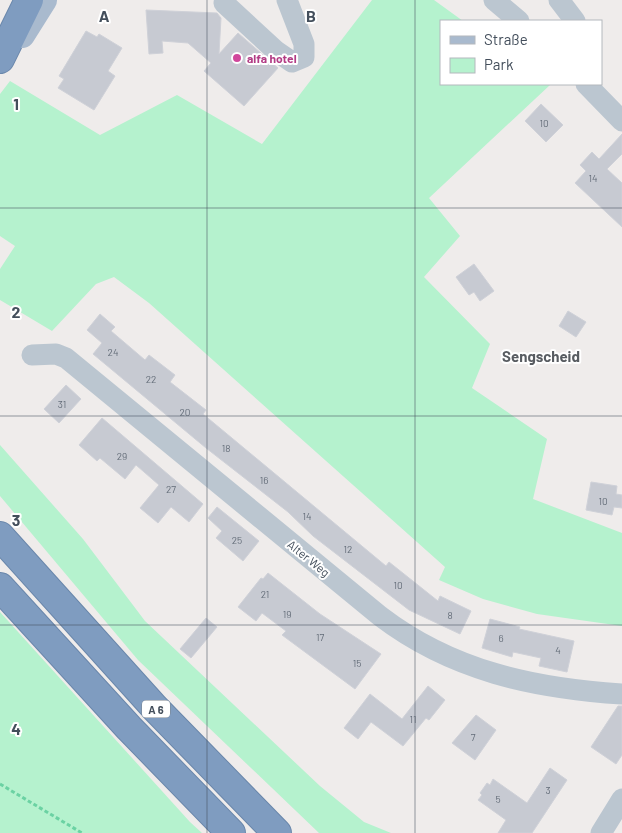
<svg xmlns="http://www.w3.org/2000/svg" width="622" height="833" font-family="Barlow,sans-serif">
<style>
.green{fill:#b5f2ce}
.building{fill:#c7cad2;stroke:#cfd1d8}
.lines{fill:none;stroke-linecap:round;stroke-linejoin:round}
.highway-casing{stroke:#6a87ab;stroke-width:30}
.path{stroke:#6bd2a3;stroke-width:3;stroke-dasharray:4 2.5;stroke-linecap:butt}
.minor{stroke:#bbc6d0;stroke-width:21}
.major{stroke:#a9bace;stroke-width:26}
.highway{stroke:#7f9cc0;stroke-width:28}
.grid{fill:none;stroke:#434e5b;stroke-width:1;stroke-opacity:0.55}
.hotel-dot{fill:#d1479c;stroke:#fff;stroke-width:2}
.labels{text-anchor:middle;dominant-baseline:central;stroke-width:4;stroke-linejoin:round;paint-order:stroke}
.number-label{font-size:10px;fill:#646d79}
.shield{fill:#fff;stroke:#7b838c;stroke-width:1}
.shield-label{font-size:11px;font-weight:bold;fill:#434e5b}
.hotel-label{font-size:12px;font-weight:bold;fill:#b23c85;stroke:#fff;text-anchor:start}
.street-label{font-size:12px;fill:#434e5b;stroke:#fff}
.quarter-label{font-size:15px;font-weight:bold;fill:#585c61;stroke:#fff}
.grid-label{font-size:16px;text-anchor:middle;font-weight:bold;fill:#434e5b;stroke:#fff;stroke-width:4;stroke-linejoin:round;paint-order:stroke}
</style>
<rect width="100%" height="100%" fill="#efeceb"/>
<path class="green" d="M 372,0 L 434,0 L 463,21 L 441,21 L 441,84 L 550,85 L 429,198 L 460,236 L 424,277 L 490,344 L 472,388 L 547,439 L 533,499 L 622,533 L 622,626 L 537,614 L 483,599 L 439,580 L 445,567 L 149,303 L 114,277 L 96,284 L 52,331 L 0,300 L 0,269 L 15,246 L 0,236 L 0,94 L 10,81 L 100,135 L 177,95 L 262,144 Z
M 0,445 L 83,539 L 145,621 L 320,786 L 364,822 L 391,833 L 319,833 L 138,660 L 0,496 Z
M 0,612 L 190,822 L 202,833 L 0,833 Z"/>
<path class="building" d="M 146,10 L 217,13 L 221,18 L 219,54 L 238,33 L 278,68 L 244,106 L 204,71 L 211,63 L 188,43 L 162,41 L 163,53 L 149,54 Z
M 86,31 L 97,37 L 99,34 L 122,48 L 108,71 L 115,76 L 94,110 L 58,88 L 64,79 L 59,76 Z
M 541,104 L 563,125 L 546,142 L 525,121 Z
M 622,134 L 622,154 L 607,169 L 622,183 L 622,227 L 575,183 L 586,171 L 580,165 L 592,152 L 599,159 Z
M 474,264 L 494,291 L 480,301 L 474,292 L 469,295 L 456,277 Z
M 568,311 L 586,322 L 576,337 L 559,326 Z
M 100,314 L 115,327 L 111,331 L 145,360 L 149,355 L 175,375 L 170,382 L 206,410 L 203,414 L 386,566 L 389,562 L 438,601 L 440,596 L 471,611 L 460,634 L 409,610 L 313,536 L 288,512 L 206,448 L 93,354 L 102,343 L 87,330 Z
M 66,385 L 81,399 L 59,423 L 44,409 Z
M 102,418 L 203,504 L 189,522 L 171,507 L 158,523 L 140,508 L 159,485 L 136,465 L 125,479 L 100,458 L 97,461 L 79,445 Z
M 591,482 L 617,486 L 616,494 L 622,495 L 622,508 L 614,507 L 612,515 L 586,510 Z
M 217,507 L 259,541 L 243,561 L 216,538 L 222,531 L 208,518 Z
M 268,573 L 320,614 L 381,654 L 355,689 L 282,635 L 286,631 L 262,613 L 256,621 L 238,607 L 261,578 L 263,579 Z
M 206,618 L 217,627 L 191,658 L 180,649 Z
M 490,619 L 520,627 L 519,629 L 574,641 L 567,672 L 539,666 L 541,658 L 513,652 L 512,657 L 482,648 Z
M 428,686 L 445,700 L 429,720 L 426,718 L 403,746 L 371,722 L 358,739 L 344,728 L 370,694 L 402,719 Z
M 618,706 L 622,706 L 622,755 L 616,764 L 591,747 Z
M 476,715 L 496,730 L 475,760 L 452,743 Z
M 550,768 L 567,780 L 532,833 L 498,833 L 506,820 L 478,800 L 482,795 L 480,793 L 487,783 L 490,785 L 493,779 L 527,803 Z"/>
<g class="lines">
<defs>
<path id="highway" d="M 0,59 L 29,0
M 0,536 L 155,708 L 277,833
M 0,587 L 129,728 L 231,833"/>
</defs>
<use href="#highway" class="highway-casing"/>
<path class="path" d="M 0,784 L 82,833"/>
<path class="minor" d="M 494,0 L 519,21
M 559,0 L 575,21
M 224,3 L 276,51 L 292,62 L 304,57 L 304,44 L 287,0
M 586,84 L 622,121
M 32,355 L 56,354 L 66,358 L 380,616 C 452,671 533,688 622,694
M 601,833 L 622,799"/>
<path class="major" d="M 22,35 L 44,0"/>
<use href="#highway" class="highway"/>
</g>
<path class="grid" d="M 207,0 L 207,833M 415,0 L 415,833M 0,208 L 622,208M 0,416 L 622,416M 0,625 L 622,625"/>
<circle class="hotel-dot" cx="237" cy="58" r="5"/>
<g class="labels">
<g class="number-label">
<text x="544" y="123">10</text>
<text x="593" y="178">14</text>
<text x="113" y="352">24</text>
<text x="151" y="379">22</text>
<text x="62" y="404">31</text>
<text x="185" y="412">20</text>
<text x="226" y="448">18</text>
<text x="122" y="456">29</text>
<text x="264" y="480">16</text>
<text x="171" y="489">27</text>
<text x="603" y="501">10</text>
<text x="307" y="516">14</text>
<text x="237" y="540">25</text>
<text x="348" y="549">12</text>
<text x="398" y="585">10</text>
<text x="265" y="594">21</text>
<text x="287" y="614">19</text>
<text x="450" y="615">8</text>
<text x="320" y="637">17</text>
<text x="501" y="638">6</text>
<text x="558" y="650">4</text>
<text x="357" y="663">15</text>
<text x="413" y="719">11</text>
<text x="473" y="737">7</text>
<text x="548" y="790">3</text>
<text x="498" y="799">5</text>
</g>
<rect class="shield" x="142" y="700.5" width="28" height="17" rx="4"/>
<g class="shield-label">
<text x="156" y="709">A 6</text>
</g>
<g class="hotel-label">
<text x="247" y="58">alfa hotel</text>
</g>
<g class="street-label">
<text transform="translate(309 558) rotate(39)">Alter Weg</text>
</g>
<g class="quarter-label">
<text x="541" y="356">Sengscheid</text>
</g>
</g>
<g class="grid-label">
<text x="104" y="22">A</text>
<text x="311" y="22">B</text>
<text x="16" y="110">1</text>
<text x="16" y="318">2</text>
<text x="16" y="526">3</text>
<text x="16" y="735">4</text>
</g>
<rect x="440" y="20" width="162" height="65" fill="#ffffff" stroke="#b4b8bd"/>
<rect x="450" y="36" width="25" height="8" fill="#a9bace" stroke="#b4b8bd"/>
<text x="484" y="45" font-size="15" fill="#434e5b">Straße</text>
<rect x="450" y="58" width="25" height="15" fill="#b5f2ce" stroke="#b4b8bd"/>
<text x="484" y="70" font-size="15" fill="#434e5b">Park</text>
</svg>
